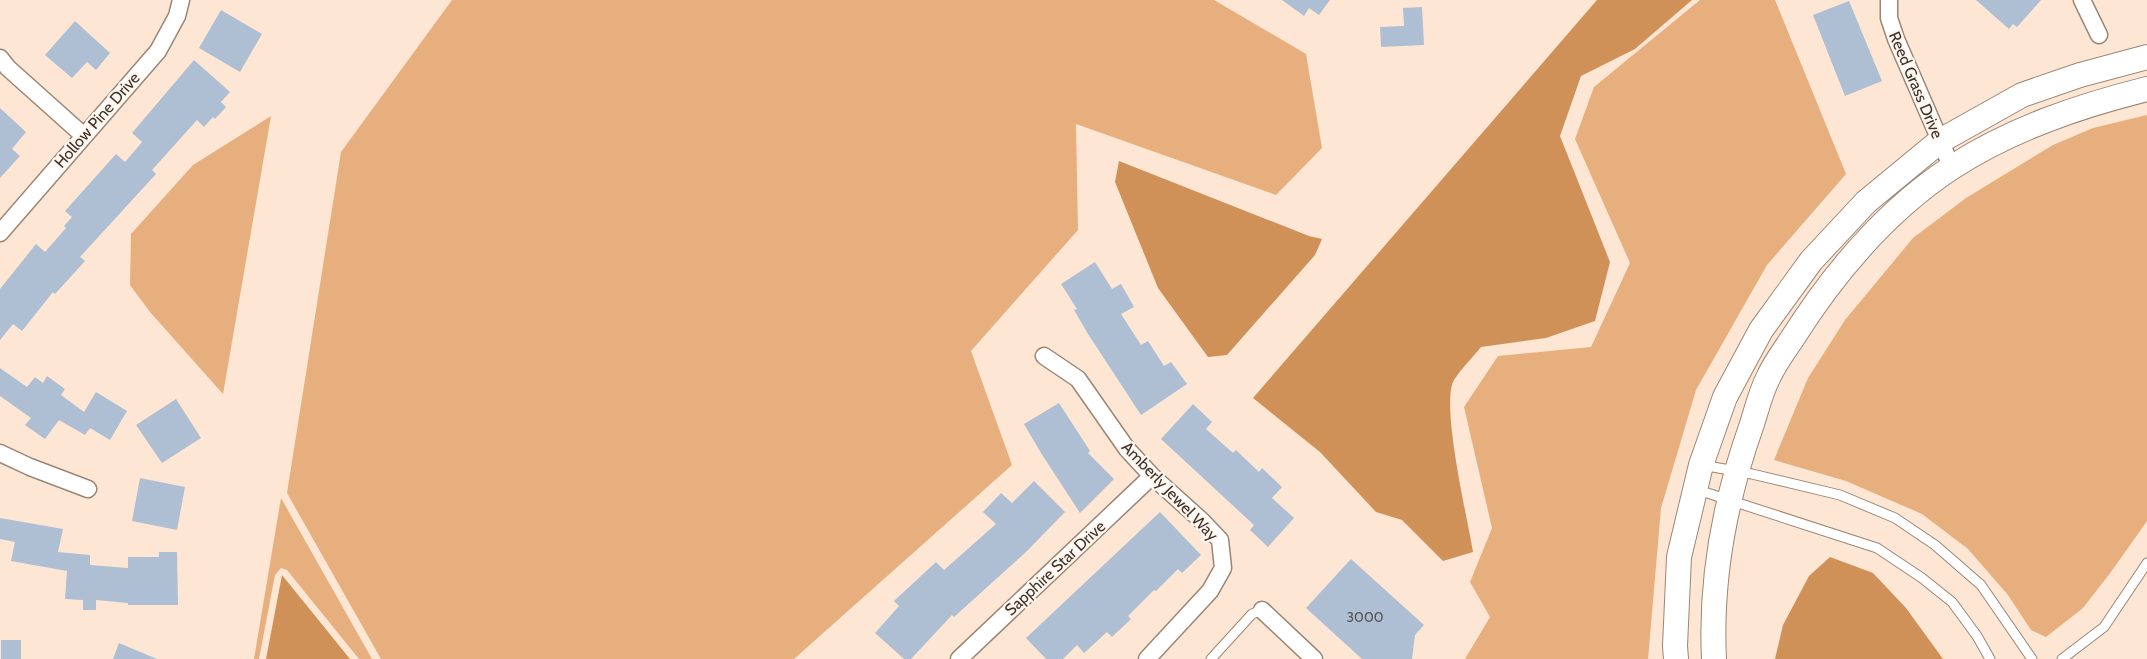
<svg xmlns="http://www.w3.org/2000/svg" width="2147" height="659" font-family="Cabin,sans-serif">
<style>
.green{fill:#e8af7e}
.water{fill:#d09159}
.building{fill:#aebfd4}
.lines{fill:none;stroke-linecap:round;stroke-linejoin:round}
.lane-casing{stroke:#9b8675;stroke-width:11}
.street-casing{stroke:#9b8675;stroke-width:19}
.secondary-casing{stroke:#9b8675;stroke-width:26}
.lane{stroke:#fff;stroke-width:9}
.street{stroke:#fff;stroke-width:16}
.secondary{stroke:#fff;stroke-width:24}
.labels{text-anchor:middle;dominant-baseline:central;stroke-width:4.5;stroke-linejoin:round;paint-order:stroke}
.number-label{font-size:14px;fill:#585656}
.street-label{font-size:16px;fill:#3c332c;stroke:#fff6ee}
</style>
<rect width="100%" height="100%" fill="#fde6d3"/>
<path class="green" d="M 452,0 L 1214,0 L 1306,54 L 1322,148 L 1276,195 L 1076,124 L 1078,230 L 971,351 L 1012,465 L 794,659 L 381,659 L 287,493 L 341,152 Z
M 1700,0 L 1775,0 L 1846,174 L 1767,265 L 1696,390 L 1661,508 L 1648,659 L 1465,659 L 1490,617 L 1470,582 L 1492,528 L 1464,407 L 1498,356 L 1591,347 L 1630,263 L 1575,139 L 1594,87 Z
M 2147,115 L 2147,521 L 2111,572 L 2083,608 L 2046,637 L 2031,630 L 2008,595 L 1968,549 L 1922,514 L 1846,481 L 1774,460 L 1808,378 L 1845,320 L 1913,238 L 1966,198 L 2053,145 L 2093,128 Z
M 271,116 L 223,394 L 150,312 L 130,285 L 131,234 L 193,165 Z
M 281,498 L 372,659 L 359,659 L 287,570 L 281,568 L 275,575 L 259,659 L 254,659 Z"/>
<path class="water" d="M 1597,0 L 1692,0 L 1635,49 L 1581,76 L 1560,136 L 1610,262 L 1595,321 L 1546,338 L 1481,347 C 1472,358 1461,369 1454,380 C 1440,404 1468,520 1473,552 L 1443,561 L 1402,520 L 1376,512 L 1320,452 L 1253,398 Z
M 1119,161 L 1309,236 L 1322,239 L 1315,255 L 1227,355 L 1208,357 L 1158,288 L 1115,182 Z
M 1830,557 L 1873,573 L 1906,608 L 1943,659 L 1775,659 L 1783,625 L 1809,576 Z
M 282,575 L 350,659 L 266,659 Z"/>
<path class="building" d="M 1282,0 L 1330,0 L 1319,15 L 1309,8 L 1304,16 Z
M 1976,0 L 2041,0 L 2017,27 L 2013,24 L 2009,29 Z
M 1849,1 L 1882,81 L 1845,96 L 1813,15 Z
M 1422,7 L 1424,45 L 1381,47 L 1380,27 L 1404,26 L 1403,8 Z
M 221,10 L 262,34 L 240,72 L 199,48 Z
M 75,21 L 110,53 L 96,70 L 87,62 L 72,78 L 45,55 Z
M 194,60 L 230,92 L 221,102 L 226,107 L 215,119 L 213,117 L 204,127 L 197,120 L 152,170 L 156,174 L 80,257 L 85,261 L 55,294 L 53,292 L 22,331 L 13,324 L 0,340 L 0,289 L 36,244 L 45,252 L 66,228 L 64,226 L 72,217 L 65,211 L 116,154 L 125,162 L 142,142 L 132,133 Z
M 0,108 L 26,132 L 12,149 L 20,156 L 0,178 Z
M 1095,262 L 1112,289 L 1121,284 L 1134,307 L 1121,314 L 1141,345 L 1148,341 L 1164,366 L 1171,362 L 1187,384 L 1141,415 L 1088,334 L 1074,310 L 1077,309 L 1061,284 Z
M 0,368 L 27,387 L 35,377 L 43,383 L 47,376 L 65,389 L 61,395 L 84,412 L 96,392 L 127,411 L 110,440 L 90,428 L 85,435 L 59,420 L 45,439 L 25,425 L 31,418 L 0,396 Z
M 176,399 L 201,438 L 162,463 L 136,425 Z
M 1059,403 L 1090,451 L 1088,453 L 1114,479 L 1080,513 L 1041,453 L 1024,424 Z
M 1193,404 L 1212,422 L 1206,429 L 1233,453 L 1236,450 L 1259,472 L 1262,468 L 1282,487 L 1272,498 L 1294,518 L 1268,547 L 1250,530 L 1254,525 L 1161,439 Z
M 140,478 L 185,487 L 177,530 L 132,521 Z
M 1034,481 L 1065,512 L 1025,553 L 954,617 L 952,615 L 911,659 L 904,659 L 875,633 L 899,606 L 894,601 L 936,562 L 944,570 L 996,524 L 983,512 L 1001,493 L 1012,503 Z
M 1160,512 L 1201,555 L 1182,573 L 1178,569 L 1156,591 L 1154,590 L 1128,616 L 1131,619 L 1112,637 L 1107,632 L 1084,653 L 1077,645 L 1063,659 L 1046,659 L 1026,638 Z
M 0,518 L 63,529 L 58,552 L 90,555 L 90,565 L 128,568 L 128,557 L 159,557 L 159,552 L 177,552 L 178,605 L 128,605 L 128,603 L 96,600 L 96,610 L 83,610 L 83,600 L 65,599 L 67,571 L 11,561 L 15,542 L 0,539 Z
M 1351,559 L 1424,625 L 1415,635 L 1412,659 L 1362,659 L 1306,608 Z
M 1,640 L 21,640 L 21,659 L 1,659 Z
M 119,643 L 157,659 L 113,659 Z"/>
<g class="lines">
<defs>
<path id="lane" d="M 1702,465 L 1752,474 L 1840,495 L 1895,518 L 1935,545 L 1981,585 L 2032,659
M 1695,489 L 1877,548 L 1922,578 L 1952,602 L 1977,636 L 1990,659
M 1211,659 L 1252,614 L 1262,610
M 2062,659 L 2104,627 L 2147,563"/>
<path id="street" d="M 1889,0 L 1889,18 L 1896,39 L 1952,168
M 2082,0 L 2099,35
M 0,58 L 8,68 L 84,136
M 0,233 L 158,51 L 177,16 L 181,0
M 1044,356 L 1078,379 L 1127,449 L 1152,476 L 1202,521 L 1220,540 L 1223,568 L 1210,591 L 1147,659
M 0,453 L 30,467 L 88,489
M 1262,610 L 1314,659
M 959,659 L 1152,476"/>
<path id="secondary" d="M 1676,659 L 1675,646 L 1679,557 L 1701,465 L 1725,397 L 1761,330 L 1811,261 L 1866,202 L 1940,141 L 2022,95 L 2080,75 L 2147,57
M 1714,659 C 1710,579 1725,500 1752,424 C 1757,408 1761,391 1769,376 C 1775,363 1784,351 1792,339 C 1833,274 1886,211 1951,168 C 2011,129 2079,106 2147,89"/>
</defs>
<use href="#lane" class="lane-casing"/>
<use href="#street" class="street-casing"/>
<use href="#secondary" class="secondary-casing"/>
<use href="#lane" class="lane"/>
<use href="#street" class="street"/>
<use href="#secondary" class="secondary"/>
</g>
<g class="labels">
<g class="number-label">
<text x="1365" y="617">3000</text>
</g>
<g class="street-label">
<text transform="translate(1916 85) rotate(67)">Reed Grass Drive</text>
<text transform="translate(97 120) rotate(-49)">Hollow Pine Drive</text>
<text transform="translate(1170 491) rotate(46)">Amberly Jewel Way</text>
<text transform="translate(1055 568) rotate(-43)">Sapphire Star Drive</text>
</g>
</g>
</svg>
